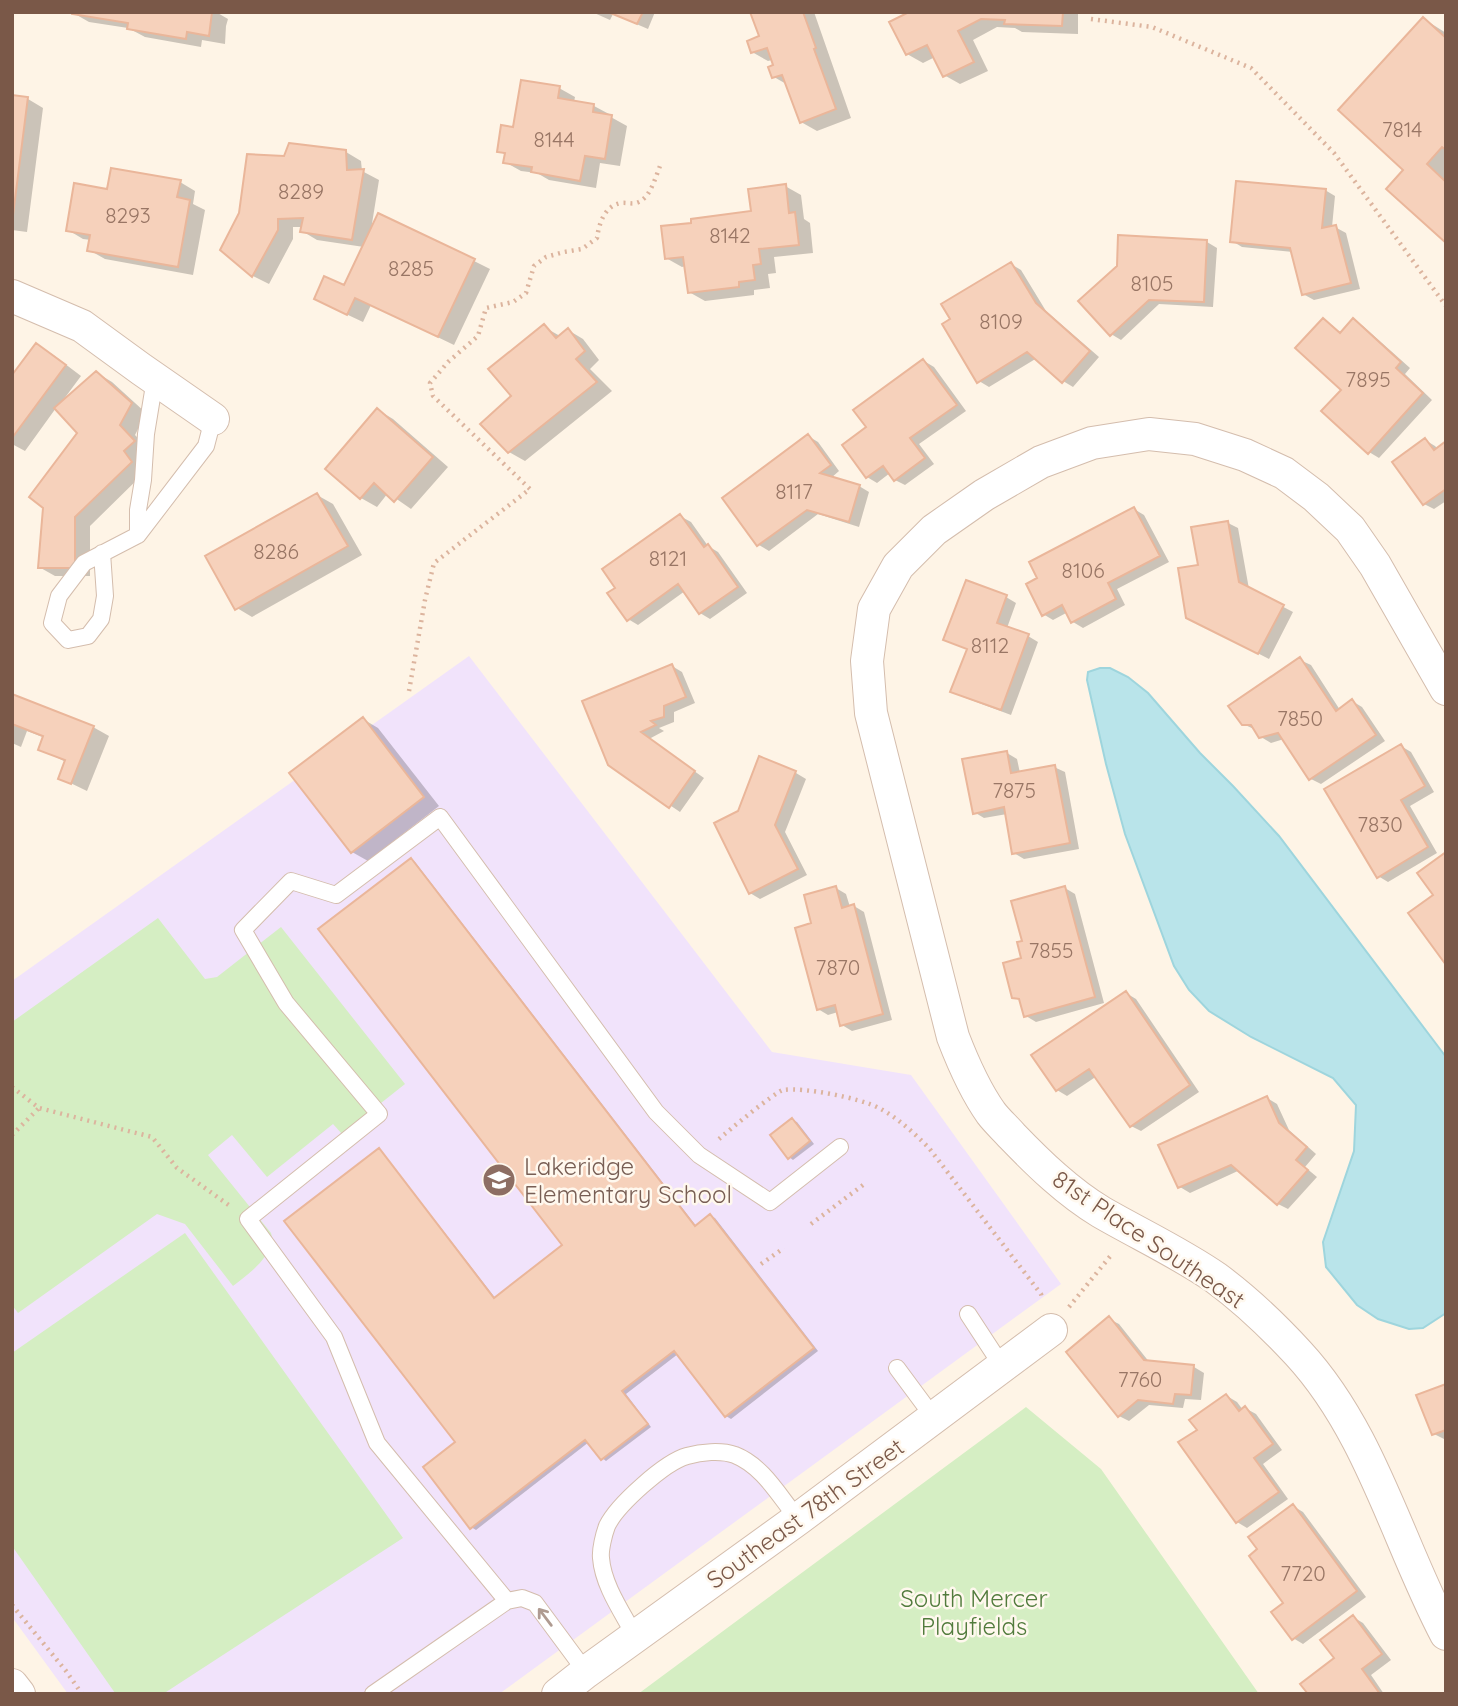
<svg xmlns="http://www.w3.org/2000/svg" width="1458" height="1706" font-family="Quicksand,sans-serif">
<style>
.education{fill:#f1e3fb}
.green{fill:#d5eec3}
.water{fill:#b9e4ea;stroke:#9ed5dd;stroke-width:2}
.shadow{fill:#0003}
.building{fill:#f6d1bb;stroke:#eab69a;stroke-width:2}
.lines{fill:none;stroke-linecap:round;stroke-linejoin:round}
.service-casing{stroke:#d4bdad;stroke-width:18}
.minor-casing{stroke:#d4bdad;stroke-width:34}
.path{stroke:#dcb49e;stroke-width:4.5;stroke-dasharray:2 5;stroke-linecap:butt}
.service{stroke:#fff;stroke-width:16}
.minor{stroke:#fff;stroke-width:32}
.oneway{stroke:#af9b91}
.labels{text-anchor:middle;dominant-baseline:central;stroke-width:5;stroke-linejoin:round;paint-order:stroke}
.number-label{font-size:21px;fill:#997665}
.education-label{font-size:24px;fill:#785e54;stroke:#fff8ee;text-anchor:start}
.street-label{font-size:24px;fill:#7a5848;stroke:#fff8ee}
.park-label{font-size:24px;fill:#517b3c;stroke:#fff8ee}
</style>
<rect width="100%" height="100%" fill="#fef4e6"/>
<path class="education" d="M 469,656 L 772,1052 L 911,1075 L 1061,1284 L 499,1694 L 68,1694 L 12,1617 L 12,981 Z"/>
<path class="green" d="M 158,918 L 205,979 L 217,977 L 281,927 L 405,1084 L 342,1134 L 333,1124 L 267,1177 L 232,1135 L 208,1155 L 271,1233 L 273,1242 C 265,1262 250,1273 233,1286 L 185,1224 L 157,1214 L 18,1313 L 12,1305 L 12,1022 Z
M 185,1233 L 403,1538 L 163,1694 L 115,1693 L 12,1546 L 12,1353 Z
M 1026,1407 L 1101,1469 L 1259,1694 L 638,1694 Z"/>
<path class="water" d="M 1100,668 L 1110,668 L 1128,677 L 1148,693 L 1200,753 L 1233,786 L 1279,836 L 1446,1057 L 1446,1313 L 1423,1328 L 1409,1329 L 1378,1319 L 1357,1305 L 1326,1267 L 1323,1242 L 1354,1151 L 1356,1105 L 1333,1078 L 1251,1037 L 1209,1011 L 1189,990 L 1174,966 L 1125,834 L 1106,764 L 1087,680 L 1088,672 Z"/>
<path class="shadow" d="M 68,12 L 216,12 L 228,19 L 226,26 L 225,44 L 202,40 L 201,47 L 145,37 L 128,28 L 89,22 L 75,14 Z
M 592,12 L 655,12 L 648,29 L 613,14 L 610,20 Z
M 752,12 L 814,12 L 851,118 L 817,131 L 801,122 L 788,85 L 774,77 L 775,66 L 772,60 L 768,61 L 752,52 L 761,38 Z
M 913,12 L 1078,12 L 1078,34 L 1022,32 L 1015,28 L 997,27 L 973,40 L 988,71 L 960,84 L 944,75 L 935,57 L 923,63 L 907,54 Z
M 1424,19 L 1446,33 L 1446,241 L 1406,170 Z
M 559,88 L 575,97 L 574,102 L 594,106 L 609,114 L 609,116 L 627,126 L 620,166 L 600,163 L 596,188 L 549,180 L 537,173 L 521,171 L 505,162 L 506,155 L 499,151 L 514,129 Z
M 12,97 L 28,99 L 43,108 L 27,232 L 12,230 Z
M 346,152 L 361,161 L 362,171 L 379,180 L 371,230 L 379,215 L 474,261 L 490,269 L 454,345 L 371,305 L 363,322 L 331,307 L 344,288 L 364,247 L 317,240 L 302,231 L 303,227 L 293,227 L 293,239 L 269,284 L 253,276 L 222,249 L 285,158 Z
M 180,182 L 195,191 L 193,204 L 205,210 L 193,275 L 105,259 L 89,250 L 91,240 L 83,239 L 68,230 Z
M 785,186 L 801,195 L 804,219 L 810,223 L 813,253 L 774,257 L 776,273 L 768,274 L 770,288 L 754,290 L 754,295 L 705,301 L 689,292 L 686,266 L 682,267 L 666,258 L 753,213 Z
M 1325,190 L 1335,196 L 1332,227 L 1335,227 L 1346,233 L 1360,289 L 1314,300 L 1303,294 L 1293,252 L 1242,247 L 1232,241 Z
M 1207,242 L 1217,248 L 1213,307 L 1159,304 L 1121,340 L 1111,334 Z
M 1011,264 L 1021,270 L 1046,311 L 1099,357 L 1073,387 L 1063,381 L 1037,358 L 989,387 L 979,381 Z
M 1323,320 L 1333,326 L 1342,334 L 1353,320 L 1363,326 L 1410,368 L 1405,374 L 1432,400 L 1379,458 L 1369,452 L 1344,390 Z
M 544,327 L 560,336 L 568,330 L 583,339 L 599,360 L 590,369 L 612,391 L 525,461 L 509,452 L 514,396 Z
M 36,345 L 52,354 L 81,376 L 61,403 L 97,373 L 112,382 L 146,413 L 135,435 L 150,451 L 146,471 L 90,526 L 90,576 L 55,576 L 39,567 L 80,433 L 56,408 L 25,451 L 12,444 L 12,378 Z
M 924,361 L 934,367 L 966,411 L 919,444 L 934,464 L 905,485 L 895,480 L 890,473 L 877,483 L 867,477 L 868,428 Z
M 378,410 L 393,419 L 448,467 L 411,509 L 388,493 L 377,507 L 361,498 L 327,469 Z
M 808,436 L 818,442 L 839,471 L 831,478 L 859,486 L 869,492 L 859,527 L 818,514 L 769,551 L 759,545 L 724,498 Z
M 1425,440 L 1435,446 L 1438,449 L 1446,444 L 1446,501 L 1434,509 L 1424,504 Z
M 317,495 L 333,504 L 362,555 L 252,617 L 237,608 Z
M 1134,509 L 1144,515 L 1169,562 L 1117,589 L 1125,605 L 1083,628 L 1073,622 L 1068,612 L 1053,620 L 1043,614 Z
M 680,516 L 691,522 L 708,546 L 718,552 L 747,593 L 710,619 L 700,613 L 685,591 L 638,625 L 628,619 L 617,588 Z
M 1228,523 L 1238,528 L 1249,589 L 1293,612 L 1269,659 L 1199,623 L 1200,567 Z
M 1006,597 L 1016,603 L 1007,628 L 1028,636 L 1038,642 L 1011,715 L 963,697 L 953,691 L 968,650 L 945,640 Z
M 1300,660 L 1311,665 L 1340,710 L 1352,701 L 1362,707 L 1385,741 L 1321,784 L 1311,779 L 1284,739 L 1271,743 L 1261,737 L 1256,730 L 1243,724 Z
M 672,666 L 682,672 L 695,703 L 674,712 L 674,722 L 659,728 L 664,731 L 649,739 L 704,778 L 680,812 L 609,764 Z
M 12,695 L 93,727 L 109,736 L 87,791 L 60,778 L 66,762 L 40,749 L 45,738 L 27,731 L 21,747 L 12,743 Z
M 363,719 L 378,728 L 439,806 L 368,861 L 352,852 Z
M 1401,746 L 1411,752 L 1434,792 L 1410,806 L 1437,853 L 1388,882 L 1378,876 Z
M 1007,753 L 1017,759 L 1020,773 L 1054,767 L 1065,772 L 1079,849 L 1024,859 L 1014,853 L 1007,814 L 984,818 L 974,812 Z
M 760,759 L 796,773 L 806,779 L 785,832 L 807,875 L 760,899 L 750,893 L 739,812 Z
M 411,860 L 415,862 L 697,1227 L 710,1216 L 715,1218 L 818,1351 L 731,1419 L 726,1416 L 678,1354 L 626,1394 L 651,1427 L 606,1461 L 602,1458 L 589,1442 L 476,1530 L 471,1527 L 457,1442 L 379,1150 L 383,1153 L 496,1299 L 565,1246 Z
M 836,888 L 846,894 L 850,907 L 854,906 L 864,912 L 892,1020 L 852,1031 L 842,1025 L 838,1012 L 828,1015 L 818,1009 L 814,924 Z
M 1065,888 L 1075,894 L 1104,1003 L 1036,1022 L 1026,1016 L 1022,1001 L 1013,996 L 1023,959 L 1024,942 Z
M 1126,993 L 1136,999 L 1199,1092 L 1141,1131 L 1131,1126 L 1097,1076 L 1067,1096 L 1057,1090 Z
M 1267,1098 L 1277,1104 L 1289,1130 L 1316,1154 L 1305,1167 L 1317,1177 L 1288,1209 L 1278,1204 L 1240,1170 L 1190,1193 L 1180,1187 Z
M 792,1120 L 797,1122 L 814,1144 L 793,1160 L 789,1157 Z
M 1109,1319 L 1119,1324 L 1150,1363 L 1194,1367 L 1204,1373 L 1201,1400 L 1185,1399 L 1183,1408 L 1149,1405 L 1129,1421 L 1119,1416 Z
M 1446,1386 L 1446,1439 L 1444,1439 L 1434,1434 Z
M 1227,1396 L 1237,1402 L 1243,1410 L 1245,1408 L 1256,1414 L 1282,1450 L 1263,1464 L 1288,1499 L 1247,1528 L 1237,1522 Z
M 1293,1506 L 1303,1512 L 1366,1597 L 1303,1644 L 1293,1638 L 1286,1603 Z
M 1353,1617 L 1363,1623 L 1391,1660 L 1371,1675 L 1384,1694 L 1310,1694 L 1336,1659 Z"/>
<path class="building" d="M 72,12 L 212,12 L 209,36 L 187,32 L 186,39 L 127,29 L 128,23 L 72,14 Z
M 608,12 L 643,12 L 637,24 Z
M 750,12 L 803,12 L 816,48 L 814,49 L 836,109 L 800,123 L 782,75 L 772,78 L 768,67 L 773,65 L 767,48 L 751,53 L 747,41 L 759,36 Z
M 909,12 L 1063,12 L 1062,26 L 1004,24 L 1005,20 L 981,19 L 958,31 L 974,62 L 943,77 L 927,45 L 906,55 L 889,22 Z
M 1423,17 L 1446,38 L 1446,150 L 1442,147 L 1427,164 L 1446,182 L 1446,243 L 1386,189 L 1403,170 L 1338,110 Z
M 521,80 L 560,86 L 558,98 L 594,104 L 593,112 L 612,115 L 605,159 L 585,156 L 580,181 L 531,172 L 532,167 L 503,163 L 505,153 L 497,152 L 501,125 L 513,127 Z
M 12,95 L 28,97 L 12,223 Z
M 289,143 L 346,150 L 347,170 L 364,169 L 352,240 L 300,232 L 303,218 L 278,219 L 278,230 L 252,277 L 220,250 L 239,213 L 247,154 L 284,156 Z
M 111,168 L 181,180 L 177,197 L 190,200 L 178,267 L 87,251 L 90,235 L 66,231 L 74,183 L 107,189 Z
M 1236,181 L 1326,189 L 1322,228 L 1336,225 L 1351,283 L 1302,295 L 1290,248 L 1230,242 Z
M 786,184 L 789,213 L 795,212 L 799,245 L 759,249 L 761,264 L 753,265 L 755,280 L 739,282 L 739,287 L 688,293 L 683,257 L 665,259 L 661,226 L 691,223 L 691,219 L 751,211 L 748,189 Z
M 378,213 L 475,259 L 438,337 L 355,298 L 347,315 L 314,299 L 324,276 L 344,285 Z
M 1118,235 L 1207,240 L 1204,302 L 1149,300 L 1110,336 L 1078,301 L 1117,266 Z
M 1011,262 L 1036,303 L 1090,351 L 1062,383 L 1027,352 L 977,383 L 942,324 L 950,319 L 941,304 Z
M 1323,318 L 1340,333 L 1353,318 L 1401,362 L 1396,368 L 1423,393 L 1368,454 L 1321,411 L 1341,390 L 1295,348 Z
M 544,324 L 556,338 L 568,328 L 585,351 L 576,359 L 597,382 L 508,453 L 480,424 L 511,396 L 488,369 Z
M 36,343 L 66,365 L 12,438 L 12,375 Z
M 923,359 L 957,405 L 910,438 L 925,458 L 894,481 L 883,466 L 866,478 L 842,445 L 866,427 L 853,410 Z
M 96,371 L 132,403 L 120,425 L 135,441 L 124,451 L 132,462 L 75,517 L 75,568 L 38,568 L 43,508 L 29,497 L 77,433 L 54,408 Z
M 377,408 L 433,457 L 394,502 L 374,483 L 360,499 L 325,469 Z
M 808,434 L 831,465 L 820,473 L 860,485 L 849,522 L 807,510 L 757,546 L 722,498 Z
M 1425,438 L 1434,450 L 1446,441 L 1446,489 L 1423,505 L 1392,462 Z
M 317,493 L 348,546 L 235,610 L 205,556 Z
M 1134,507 L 1160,556 L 1108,583 L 1116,599 L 1071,623 L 1062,605 L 1042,616 L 1026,584 L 1037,578 L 1029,562 Z
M 680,514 L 704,547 L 708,544 L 738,587 L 699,614 L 678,584 L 627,621 L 607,593 L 615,588 L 602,569 Z
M 1228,521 L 1239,582 L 1284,605 L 1258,654 L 1186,618 L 1178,568 L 1198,565 L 1191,527 Z
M 966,580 L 1007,595 L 997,623 L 1029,634 L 1001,710 L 950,692 L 967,649 L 943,640 Z
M 1300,657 L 1336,711 L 1352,699 L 1376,735 L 1309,780 L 1278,733 L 1259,738 L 1251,725 L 1242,725 L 1228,706 Z
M 672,664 L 686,697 L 664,706 L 664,717 L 651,721 L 656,725 L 641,732 L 695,771 L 669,808 L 608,765 L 582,701 Z
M 12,694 L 94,726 L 71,784 L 58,779 L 65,760 L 38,750 L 43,736 L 12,724 Z
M 363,717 L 424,797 L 351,853 L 289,773 Z
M 1401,744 L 1425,786 L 1401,800 L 1428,847 L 1377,878 L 1324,789 Z
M 1007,751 L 1011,773 L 1055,765 L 1070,843 L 1012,854 L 1004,807 L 973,814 L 962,759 Z
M 759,756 L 796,771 L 775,825 L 798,869 L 749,894 L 714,823 L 738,811 Z
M 1446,852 L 1446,965 L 1408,913 L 1433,895 L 1417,873 Z
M 411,858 L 695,1226 L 710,1214 L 814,1348 L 725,1417 L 674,1351 L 622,1391 L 648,1424 L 601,1460 L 585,1440 L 470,1529 L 423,1467 L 455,1442 L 284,1221 L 379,1148 L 494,1298 L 562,1245 L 318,929 Z
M 836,886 L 842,908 L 854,904 L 883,1014 L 840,1026 L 835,1005 L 817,1010 L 795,928 L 811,923 L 804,895 Z
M 1065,886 L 1095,997 L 1024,1017 L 1019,999 L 1012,998 L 1003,963 L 1021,958 L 1017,942 L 1022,941 L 1011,901 Z
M 1126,991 L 1190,1085 L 1130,1127 L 1089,1069 L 1056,1091 L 1031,1055 Z
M 1267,1096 L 1279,1123 L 1307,1147 L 1296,1160 L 1308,1170 L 1277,1205 L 1231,1165 L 1178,1188 L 1158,1145 Z
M 792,1118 L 810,1141 L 788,1159 L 770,1135 Z
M 1109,1316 L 1144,1360 L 1194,1365 L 1191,1395 L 1175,1394 L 1173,1404 L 1138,1400 L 1118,1417 L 1066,1352 Z
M 1446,1384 L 1446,1430 L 1432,1435 L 1416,1395 Z
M 1226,1394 L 1239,1411 L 1245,1406 L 1273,1444 L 1254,1458 L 1279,1492 L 1236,1523 L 1178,1442 L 1197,1430 L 1189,1420 Z
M 1293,1504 L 1357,1591 L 1292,1640 L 1271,1612 L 1283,1603 L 1249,1556 L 1257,1549 L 1248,1537 Z
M 1353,1615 L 1382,1654 L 1362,1669 L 1380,1694 L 1308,1694 L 1300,1684 L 1334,1658 L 1320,1640 Z"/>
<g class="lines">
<defs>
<path id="service" d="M 138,535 L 138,510 L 143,480 L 146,434 L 155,379
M 102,553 L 105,596 L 101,619 L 88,636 L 68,640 L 52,623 L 59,596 L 84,563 L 138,535 L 206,446 L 213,419
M 968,1314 L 1002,1366
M 897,1368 L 934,1418
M 507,1601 L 377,1443 L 334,1337 L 248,1219 L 379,1114 L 286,1003 L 243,930 L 291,881 L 336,895 L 440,817 L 656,1112 L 699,1155 L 770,1202 L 840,1147
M 635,1636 C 622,1612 603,1585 601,1558 C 600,1550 604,1534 607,1526 C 617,1505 665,1462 687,1456 C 701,1452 721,1450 735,1455 C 763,1466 779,1496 798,1519
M 373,1694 L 507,1601 L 522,1598 L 535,1603 L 586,1672"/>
<path id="minor" d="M 12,296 L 82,326 L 141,369 L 213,419
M 1446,689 L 1375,565 L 1350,529 L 1316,497 L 1284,473 L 1245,455 L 1195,439 L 1149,434 L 1092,443 L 1041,462 L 984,495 L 934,530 L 898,566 L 874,609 L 867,661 L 871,713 L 953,1037 C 963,1063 974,1089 991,1113 C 997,1121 1005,1128 1012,1136 C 1039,1164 1068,1192 1101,1212 C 1139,1234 1180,1253 1216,1278 C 1246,1300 1273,1326 1298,1353 C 1371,1432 1397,1541 1446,1634
M 12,1685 L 19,1694
M 558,1694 L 586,1672 L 798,1519 L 1051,1330"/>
</defs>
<use href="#service" class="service-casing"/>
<use href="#minor" class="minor-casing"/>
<path class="path" d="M 1091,19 L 1152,27 L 1251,68 L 1334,153 L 1446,306
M 409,691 L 425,600 L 434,563 L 530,489 L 433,396 L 430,383 L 448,362 L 478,336 L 486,308 L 513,302 L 526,293 L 534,266 L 546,257 L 564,252 L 582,249 L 597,238 C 599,224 604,206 621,203 C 629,202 634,206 642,200 C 651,194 656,176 660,166
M 12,1087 L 39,1108 L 152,1137 L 177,1168 L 230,1206
M 12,1135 L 39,1108
M 719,1139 C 728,1131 775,1092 783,1090 C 804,1087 860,1098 879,1108 C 898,1118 914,1133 929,1148 L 1041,1294 L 1042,1299
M 811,1224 L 867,1182
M 761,1264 L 784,1248
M 1069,1307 L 1112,1254
M 12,1605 L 66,1671 L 82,1694"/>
<use href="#service" class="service"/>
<use href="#minor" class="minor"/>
</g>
<defs><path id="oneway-shaft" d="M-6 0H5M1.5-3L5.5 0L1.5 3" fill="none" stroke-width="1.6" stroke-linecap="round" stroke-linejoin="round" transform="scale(1.75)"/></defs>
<use class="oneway" href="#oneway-shaft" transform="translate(545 1617) rotate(-127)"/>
<defs>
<symbol id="school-disc" viewBox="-11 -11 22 22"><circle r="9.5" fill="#8d6e63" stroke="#fff8ee"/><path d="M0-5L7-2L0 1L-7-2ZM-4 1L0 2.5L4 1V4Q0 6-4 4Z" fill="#fff"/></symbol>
</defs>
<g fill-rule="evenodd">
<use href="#school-disc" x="480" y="1161" width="38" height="38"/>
</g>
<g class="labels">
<g class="number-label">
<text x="1402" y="129">7814</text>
<text x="554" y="139">8144</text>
<text x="301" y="191">8289</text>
<text x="128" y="215">8293</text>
<text x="730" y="235">8142</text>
<text x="411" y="268">8285</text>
<text x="1152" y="283">8105</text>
<text x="1001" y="321">8109</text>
<text x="1368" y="379">7895</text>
<text x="794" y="491">8117</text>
<text x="276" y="551">8286</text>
<text x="668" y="558">8121</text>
<text x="1083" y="570">8106</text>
<text x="990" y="645">8112</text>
<text x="1300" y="718">7850</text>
<text x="1014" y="790">7875</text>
<text x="1380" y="824">7830</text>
<text x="1051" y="950">7855</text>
<text x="838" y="967">7870</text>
<text x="1140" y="1379">7760</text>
<text x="1303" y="1573">7720</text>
</g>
<g class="education-label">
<text x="524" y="1166">Lakeridge<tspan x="524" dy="28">Elementary School</tspan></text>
</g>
<g class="street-label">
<text transform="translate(1149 1239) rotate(34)">81st Place Southeast</text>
<text transform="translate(805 1513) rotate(-36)">Southeast 78th Street</text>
</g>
<g class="park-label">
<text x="974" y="1598">South Mercer<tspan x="974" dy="28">Playfields</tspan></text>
</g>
</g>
<rect width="1458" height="1706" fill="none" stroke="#7a5848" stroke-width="28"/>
</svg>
